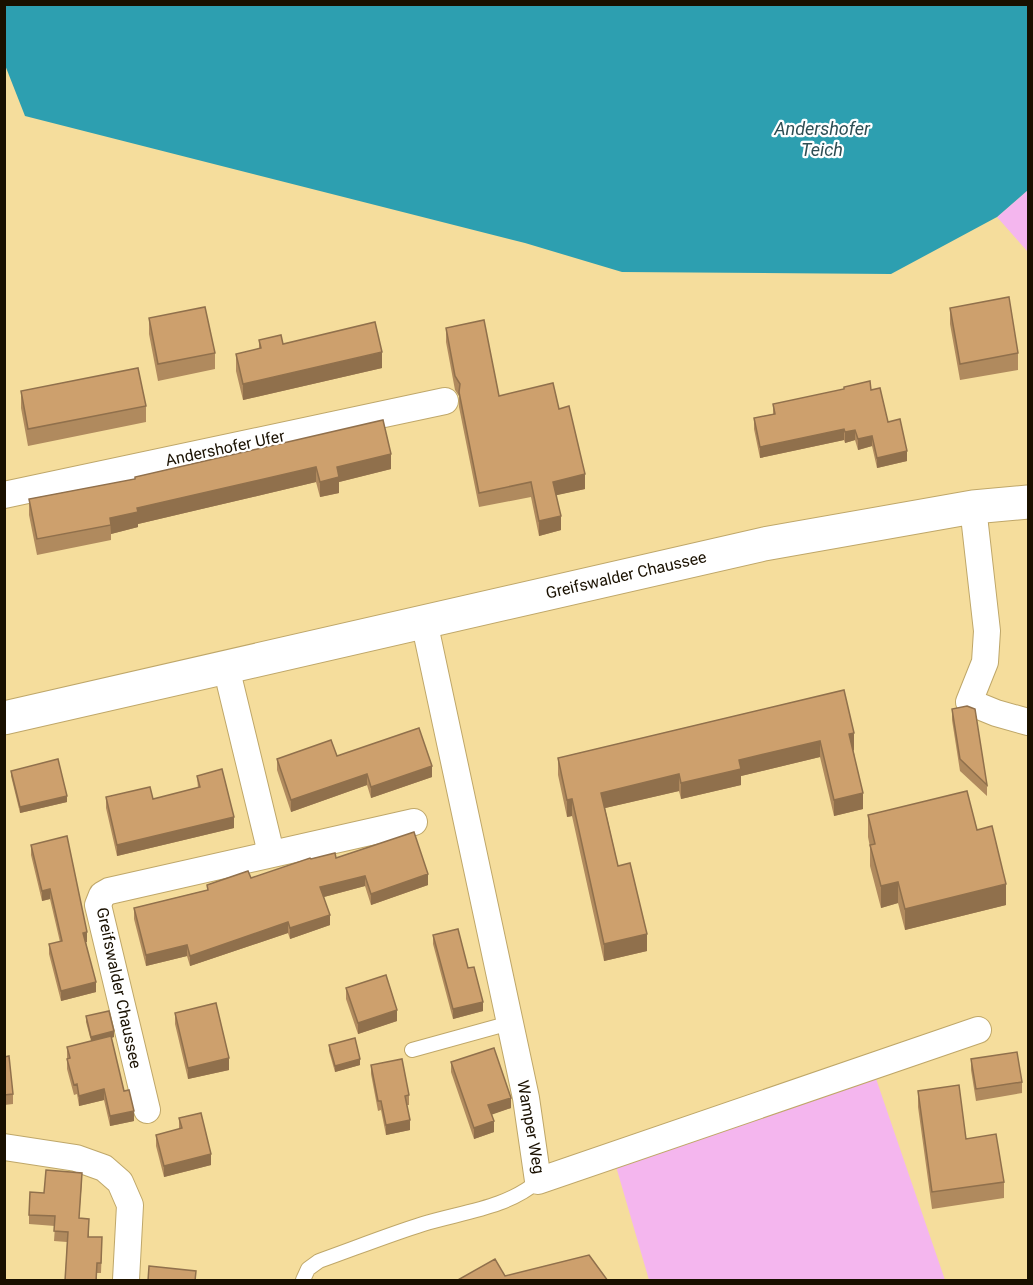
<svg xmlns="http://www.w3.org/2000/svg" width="1033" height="1285" font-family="Roboto,sans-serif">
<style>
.green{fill:#f4b6ee}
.water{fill:#2d9fb0}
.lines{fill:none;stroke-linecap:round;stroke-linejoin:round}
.service-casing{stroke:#bfa769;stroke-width:16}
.minor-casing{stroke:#bfa769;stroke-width:28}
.secondary-casing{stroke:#bfa769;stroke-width:35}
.service{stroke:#fff;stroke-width:14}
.minor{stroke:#fff;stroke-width:26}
.secondary{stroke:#fff;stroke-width:33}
.wall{fill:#b08a5e}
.shaded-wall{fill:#90704c}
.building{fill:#cda06d;stroke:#90704c;stroke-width:1.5}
.labels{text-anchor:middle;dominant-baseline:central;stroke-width:4.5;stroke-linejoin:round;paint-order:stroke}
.street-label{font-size:16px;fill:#191000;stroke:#fff}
.water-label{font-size:18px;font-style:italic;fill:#2e4e54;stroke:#fff}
</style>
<rect width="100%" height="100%" fill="#f5dd9c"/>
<path class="green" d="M 1028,190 L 1028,250 L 1027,251 L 997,217 Z
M 872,1067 L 945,1280 L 649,1280 L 613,1156 Z"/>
<path class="water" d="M 5,4 L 1028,5 L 1028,190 L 997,217 L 891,274 L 622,272 L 525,243 L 25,116 L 5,65 Z"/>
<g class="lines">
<defs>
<path id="service" d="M 412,1050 L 510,1023
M 303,1280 L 308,1269 L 319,1261 C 353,1249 388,1235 423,1224 C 462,1212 507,1208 538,1181"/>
<path id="minor" d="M 4,495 L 445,401
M 973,507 L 987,631 L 985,662 L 969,702 L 996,713 L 1028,722
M 424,621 L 526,1098 L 538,1181 L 978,1030
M 226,667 L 271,853
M 147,1110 L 98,905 L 102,895 L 109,891 L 414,822
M 4,1147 L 76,1158 L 104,1168 L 120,1182 L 130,1205 L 126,1280"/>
<path id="secondary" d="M 4,718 L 764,544 L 973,507 L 1028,502"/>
</defs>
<use href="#service" class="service-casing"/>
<use href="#minor" class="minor-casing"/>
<use href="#secondary" class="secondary-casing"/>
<use href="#service" class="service"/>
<use href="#minor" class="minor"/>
<use href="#secondary" class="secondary"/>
</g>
<path class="wall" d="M 950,308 L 1018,353 L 1018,370 L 960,380 L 950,324 Z
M 149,318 L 215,353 L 215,369 L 158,381 L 149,334 Z
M 446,328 L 499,396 L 559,409 L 585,489 L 556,495 L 561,530 L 539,536 L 531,497 L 479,507 L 459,407 L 459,396 L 455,390 L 446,342 Z
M 259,340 L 283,344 L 382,368 L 243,400 L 236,371 L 236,354 L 259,349 Z
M 871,390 L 888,422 L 907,461 L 877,468 L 872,446 L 858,450 L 855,440 L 845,443 L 844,440 L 760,458 L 754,429 L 754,418 L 773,414 L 773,404 Z
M 21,391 L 146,406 L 146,422 L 28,446 L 21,408 Z
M 383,420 L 391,469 L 339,482 L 339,493 L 320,497 L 316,482 L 138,524 L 138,527 L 111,534 L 111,540 L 37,555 L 29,515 L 29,499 L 135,479 Z
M 844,690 L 863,809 L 834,816 L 820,757 L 741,776 L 741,785 L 681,799 L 679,791 L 605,808 L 618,866 L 647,951 L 604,961 L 572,816 L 567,817 L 558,775 L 558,758 Z
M 952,709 L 987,785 L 987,796 L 960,771 L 952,720 Z
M 337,756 L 432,777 L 371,798 L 367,785 L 291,812 L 277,770 L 277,759 Z
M 11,771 L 67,802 L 20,813 L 11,776 Z
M 197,776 L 234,828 L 117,856 L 106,808 L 106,797 L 153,799 L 198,788 Z
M 868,815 L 977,830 L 1006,905 L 905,930 L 898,903 L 881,908 L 870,866 L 870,847 L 868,837 Z
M 31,845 L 87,942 L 86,942 L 96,992 L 61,1001 L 49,954 L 49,944 L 60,942 L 50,899 L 42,901 L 31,855 Z
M 336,858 L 428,885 L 371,905 L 365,886 L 324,897 L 330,925 L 290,939 L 288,933 L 190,966 L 187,956 L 146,966 L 134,919 L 134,908 L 207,890 L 207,885 L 251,878 L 311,859 Z
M 433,935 L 468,968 L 483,1011 L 453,1019 L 433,944 Z
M 346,988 L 397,1021 L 358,1034 L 346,999 Z
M 175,1013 L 229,1070 L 188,1079 L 175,1024 Z
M 86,1016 L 114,1037 L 111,1038 L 124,1091 L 134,1121 L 110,1126 L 104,1100 L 79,1106 L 77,1094 L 74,1095 L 67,1069 L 67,1047 L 91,1041 L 86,1022 Z
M 329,1045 L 360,1065 L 335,1072 L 329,1051 Z
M 4,1057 L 13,1094 L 13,1104 L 4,1105 Z
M 971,1059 L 1022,1082 L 1022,1093 L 976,1101 L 971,1070 Z
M 451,1062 L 511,1108 L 492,1114 L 494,1132 L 474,1139 L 451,1072 Z
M 371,1065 L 409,1095 L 409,1105 L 407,1105 L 410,1130 L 386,1135 L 381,1110 L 378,1111 L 371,1074 Z
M 918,1091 L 966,1139 L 1004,1182 L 1004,1198 L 932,1209 L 918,1107 Z
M 179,1118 L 211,1165 L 164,1177 L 156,1146 L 156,1135 L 179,1129 Z
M 82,1182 L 79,1218 L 89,1228 L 89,1237 L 102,1247 L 101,1273 L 97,1273 L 97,1281 L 65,1281 L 67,1242 L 54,1241 L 55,1226 L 29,1224 L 29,1215 L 44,1193 Z"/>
<path class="shaded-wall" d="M 382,352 L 382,368 L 243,400 L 243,384 Z
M 844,429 L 844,440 L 760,458 L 760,447 Z
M 855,430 L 855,440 L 845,443 L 845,432 Z
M 872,436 L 872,446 L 858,450 L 858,439 Z
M 907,451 L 907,461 L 877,468 L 877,458 Z
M 391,454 L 391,469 L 339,482 L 339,493 L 320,497 L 320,482 L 337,467 Z
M 316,467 L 316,482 L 138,524 L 138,527 L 111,534 L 110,518 L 137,508 Z
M 585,474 L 585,489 L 553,496 L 553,482 Z
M 561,516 L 561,530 L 539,536 L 539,521 Z
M 854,733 L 854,750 L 849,751 L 849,734 Z
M 820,741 L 820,757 L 741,776 L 741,785 L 681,799 L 681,783 L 739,760 Z
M 432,766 L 432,777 L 371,798 L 371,787 Z
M 367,774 L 367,785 L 291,812 L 291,800 Z
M 679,774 L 679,791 L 601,809 L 601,793 Z
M 863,793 L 863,809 L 834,816 L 834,800 Z
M 67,796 L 67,802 L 20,813 L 20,807 Z
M 572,799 L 572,816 L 567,817 L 567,800 Z
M 234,817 L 234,828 L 117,856 L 117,845 Z
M 428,874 L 428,885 L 371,905 L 371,894 Z
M 365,876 L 365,886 L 320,898 L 320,887 Z
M 898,882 L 898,903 L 881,908 L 881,886 Z
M 1006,884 L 1006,905 L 905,930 L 905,909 Z
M 50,889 L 50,899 L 42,901 L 42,891 Z
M 330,915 L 330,925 L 290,939 L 290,928 Z
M 288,922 L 288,933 L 190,966 L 190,956 Z
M 87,932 L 87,942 L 83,943 L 83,933 Z
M 647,934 L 647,951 L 604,961 L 604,944 Z
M 187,945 L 187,956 L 146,966 L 146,955 Z
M 96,982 L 96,992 L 61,1001 L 61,991 Z
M 483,1002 L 483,1011 L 453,1019 L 453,1009 Z
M 397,1010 L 397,1021 L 358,1034 L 358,1023 Z
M 114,1031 L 114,1037 L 91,1043 L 91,1037 Z
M 229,1058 L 229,1070 L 188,1079 L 188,1068 Z
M 360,1059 L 360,1065 L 335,1072 L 335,1066 Z
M 104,1089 L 104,1100 L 79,1106 L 79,1096 Z
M 511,1098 L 511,1108 L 488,1116 L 488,1105 Z
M 134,1111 L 134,1121 L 110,1126 L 110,1116 Z
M 410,1120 L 410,1130 L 386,1135 L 386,1125 Z
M 494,1121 L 494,1132 L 474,1139 L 474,1128 Z
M 211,1154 L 211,1165 L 164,1177 L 164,1166 Z"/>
<path class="building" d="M 1009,297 L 1018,353 L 960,364 L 950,308 Z
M 205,307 L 215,353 L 158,364 L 149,318 Z
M 484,320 L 499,396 L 553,383 L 559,409 L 569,406 L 585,474 L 553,482 L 561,516 L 539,521 L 531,482 L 479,493 L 459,392 L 460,384 L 455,376 L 446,328 Z
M 375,322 L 382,352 L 243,384 L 236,354 L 261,348 L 259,340 L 281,335 L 283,344 Z
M 138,368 L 146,406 L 28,429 L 21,391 Z
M 870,381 L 871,390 L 880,388 L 888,422 L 900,419 L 907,451 L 877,458 L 872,436 L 858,439 L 855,430 L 845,432 L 844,429 L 760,447 L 754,418 L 775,414 L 773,404 L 844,389 L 844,387 Z
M 383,420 L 391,454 L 337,467 L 339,477 L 320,482 L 316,467 L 137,508 L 138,512 L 110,518 L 111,525 L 37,539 L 29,499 L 135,479 L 135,477 Z
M 844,690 L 854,733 L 849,734 L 863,793 L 834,800 L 820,741 L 739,760 L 741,769 L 681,783 L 679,774 L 601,793 L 618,866 L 630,863 L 647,934 L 604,944 L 572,799 L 567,800 L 558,758 Z
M 967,706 L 975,709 L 987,785 L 960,759 L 952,709 Z
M 419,728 L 432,766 L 371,787 L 367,774 L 291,800 L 277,759 L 331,740 L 337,756 Z
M 58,759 L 67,796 L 20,807 L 11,771 Z
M 222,769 L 234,817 L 117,845 L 106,797 L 150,787 L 153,799 L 200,787 L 197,776 Z
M 967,791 L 977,830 L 992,826 L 1006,884 L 905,909 L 898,882 L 881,886 L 870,845 L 875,844 L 868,815 Z
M 414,832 L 428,874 L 371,894 L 365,876 L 320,887 L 330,915 L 290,928 L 288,922 L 190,956 L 187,945 L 146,955 L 134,908 L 208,890 L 207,885 L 248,871 L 251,878 L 310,858 L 311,859 L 335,853 L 336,858 Z
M 67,836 L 87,932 L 83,933 L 96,982 L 61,991 L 49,944 L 62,941 L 50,889 L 42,891 L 31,845 Z
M 458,929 L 468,968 L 474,967 L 483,1002 L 453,1009 L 433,935 Z
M 386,975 L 397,1010 L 358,1023 L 346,988 Z
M 216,1003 L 229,1058 L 188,1068 L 175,1013 Z
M 109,1011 L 114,1031 L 91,1037 L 86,1016 Z
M 111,1036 L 124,1091 L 129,1090 L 134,1111 L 110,1116 L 104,1089 L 79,1096 L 77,1084 L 74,1085 L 67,1059 L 70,1058 L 67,1047 Z
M 355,1038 L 360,1059 L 335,1066 L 329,1045 Z
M 494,1048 L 511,1098 L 488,1105 L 494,1121 L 474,1128 L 451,1062 Z
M 1017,1052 L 1022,1082 L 976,1089 L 971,1059 Z
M 9,1056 L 13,1094 L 4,1095 L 4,1057 Z
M 402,1059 L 409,1095 L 405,1096 L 410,1120 L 386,1125 L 381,1101 L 378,1101 L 371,1065 Z
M 959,1085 L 966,1139 L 996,1134 L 1004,1182 L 932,1192 L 918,1091 Z
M 201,1113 L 211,1154 L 164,1166 L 156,1135 L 182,1128 L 179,1118 Z
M 46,1170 L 82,1173 L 79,1218 L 89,1219 L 88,1237 L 102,1237 L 101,1263 L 97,1263 L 96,1281 L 65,1281 L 68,1232 L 54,1231 L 55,1216 L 29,1215 L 30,1192 L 44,1193 Z
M 589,1255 L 608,1281 L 456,1281 L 495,1259 L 505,1276 Z
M 149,1266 L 196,1271 L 195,1281 L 148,1281 Z"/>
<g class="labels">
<g class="street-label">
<text transform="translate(225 448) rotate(-12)">Andershofer Ufer</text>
<text transform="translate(626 575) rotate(-13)">Greifswalder Chaussee</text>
<text transform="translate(119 988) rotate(78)">Greifswalder Chaussee</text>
<text transform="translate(531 1127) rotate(80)">Wamper Weg</text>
</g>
<g class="water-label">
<text x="822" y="128">Andershofer<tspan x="822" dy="21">Teich</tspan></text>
</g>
</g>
<rect width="1033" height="1285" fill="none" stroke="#191000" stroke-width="12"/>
</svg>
